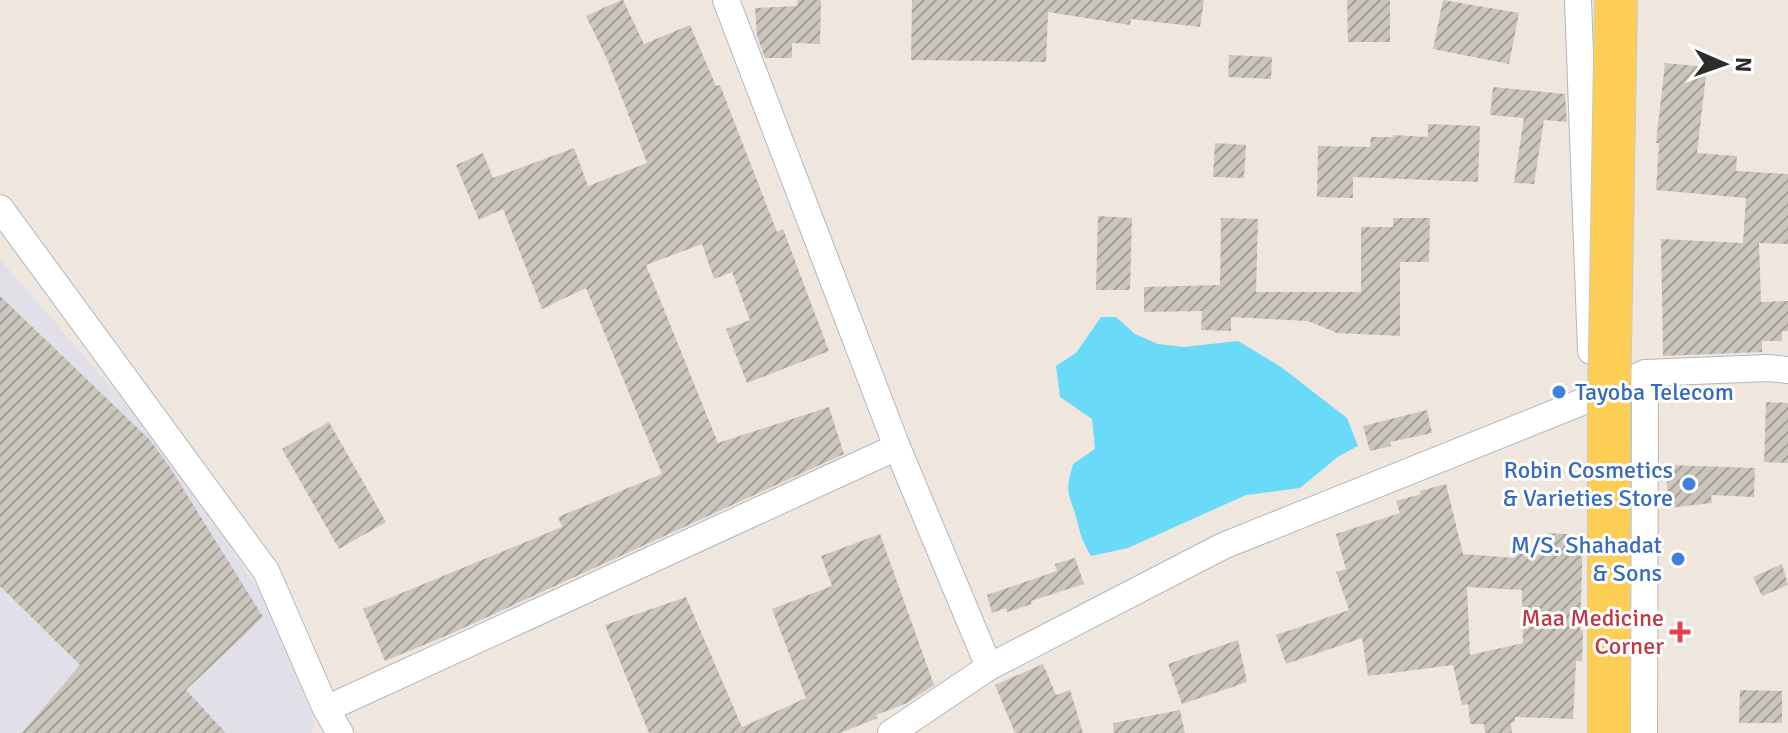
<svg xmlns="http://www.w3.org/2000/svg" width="1788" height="733" font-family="Signika,sans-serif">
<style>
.industrial{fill:#e1dfe7}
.water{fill:#6adaf9}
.building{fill:url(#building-hatch);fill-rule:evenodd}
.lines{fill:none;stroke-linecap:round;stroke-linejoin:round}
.minor-casing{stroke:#b2b6c1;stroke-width:28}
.minor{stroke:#fff;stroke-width:26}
.primary-bridge-casing{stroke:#c8c8c8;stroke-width:44;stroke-linecap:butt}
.primary-bridge{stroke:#fcce56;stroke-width:42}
.shop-dot{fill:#3f7fe0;stroke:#fff;stroke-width:3}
.health-dot{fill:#e0444e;stroke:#fff;stroke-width:3}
.labels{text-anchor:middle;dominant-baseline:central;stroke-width:6;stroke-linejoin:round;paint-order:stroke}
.shop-label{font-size:24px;fill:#366cbe;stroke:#fff;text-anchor:end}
.health-label{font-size:24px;fill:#be3a42;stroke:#fff;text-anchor:end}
</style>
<defs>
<pattern id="building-hatch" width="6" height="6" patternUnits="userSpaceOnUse" patternTransform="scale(2)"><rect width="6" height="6" fill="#cbc5bd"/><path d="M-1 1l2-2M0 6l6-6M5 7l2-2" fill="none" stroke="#a5a09a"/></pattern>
</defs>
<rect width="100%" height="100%" fill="#efe7de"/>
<path class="industrial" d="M 0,259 L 164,448 L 268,604 L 315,723 L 312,733 L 0,733 Z"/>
<path class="water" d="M 1101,317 L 1116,317 L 1135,334 L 1158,344 L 1184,347 L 1238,341 L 1281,367 L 1347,418 L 1358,446 L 1339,456 L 1300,488 L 1246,495 L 1128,548 L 1091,556 C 1083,543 1080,534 1077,520 C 1069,491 1064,496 1073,464 L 1095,449 L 1092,419 L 1060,397 L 1056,366 L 1076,353 Z"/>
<path class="building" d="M 621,0 L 623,0 L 644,44 L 690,25 L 716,86 L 720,85 L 777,232 L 783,229 L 829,351 L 747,383 L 726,329 L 750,320 L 732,272 L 714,279 L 702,244 L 646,265 L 718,443 L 829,407 L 844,454 L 448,635 L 385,661 L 363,609 L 562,527 L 558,517 L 662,474 L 586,288 L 542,309 L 503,209 L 479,220 L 456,165 L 483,153 L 493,178 L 574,148 L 588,186 L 647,163 L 607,59 L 586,16 Z
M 798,0 L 821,0 L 820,44 L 792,43 L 792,58 L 765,58 L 757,36 L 755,8 L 797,6 Z
M 912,0 L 1204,0 L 1200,27 L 1131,19 L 1130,25 L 1048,12 L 1046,62 L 911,60 Z
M 1347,0 L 1390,0 L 1390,42 L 1348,42 Z
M 1443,0 L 1519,13 L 1509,64 L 1433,49 Z
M 1229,55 L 1272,57 L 1271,79 L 1228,77 Z
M 1665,63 L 1707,67 L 1697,153 L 1737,156 L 1736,171 L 1788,174 L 1788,244 L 1759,243 L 1761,302 L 1788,301 L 1788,331 L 1782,331 L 1782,341 L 1762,341 L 1762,352 L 1663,356 L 1661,239 L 1743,243 L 1746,198 L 1656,190 L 1659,143 L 1656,143 Z
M 1493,87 L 1565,94 L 1567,122 L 1544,120 L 1534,184 L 1514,183 L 1524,118 L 1490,115 Z
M 1428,124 L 1480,126 L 1478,182 L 1353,177 L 1353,198 L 1317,197 L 1318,146 L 1370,147 L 1371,137 L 1393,137 L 1393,135 L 1428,137 Z
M 1215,143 L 1246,145 L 1244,178 L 1213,177 Z
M 1098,216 L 1132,218 L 1130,290 L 1096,290 Z
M 1221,218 L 1258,219 L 1256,292 L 1361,292 L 1361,227 L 1393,227 L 1393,218 L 1430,218 L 1429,262 L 1400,262 L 1400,336 L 1337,333 L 1308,321 L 1231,317 L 1231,331 L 1201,330 L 1202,311 L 1144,312 L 1144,287 L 1220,285 Z
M 0,296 L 150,440 L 169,466 L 263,617 L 186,690 L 226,733 L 22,733 L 80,665 L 0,586 Z
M 1766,402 L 1788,403 L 1788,463 L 1764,462 Z
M 1427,410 L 1432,433 L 1390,442 L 1391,446 L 1370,451 L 1363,426 Z
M 329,422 L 386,522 L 339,549 L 282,449 Z
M 1666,465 L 1755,468 L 1754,497 L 1711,495 L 1712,503 L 1668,508 Z
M 1446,484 L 1463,554 L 1515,558 L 1515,553 L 1546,555 L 1547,533 L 1583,535 L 1580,630 L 1583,630 L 1582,661 L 1576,661 L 1573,719 L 1515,717 L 1515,722 L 1511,723 L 1512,733 L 1485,733 L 1484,724 L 1470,724 L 1468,704 L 1462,705 L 1453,665 L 1368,676 L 1362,638 L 1286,664 L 1276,635 L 1349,610 L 1336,572 L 1346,569 L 1336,534 L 1400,513 L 1396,501 L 1421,494 L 1420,491 ZM 1467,587 L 1522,590 L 1523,643 L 1470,655 Z
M 880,534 L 934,685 L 907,703 L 876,715 L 878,718 L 840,733 L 649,733 L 605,625 L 686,597 L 742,727 L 806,698 L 772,609 L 832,586 L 821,556 Z
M 1075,558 L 1084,584 L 1031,601 L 1032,604 L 1007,612 L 1006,608 L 992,613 L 987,595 L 1057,571 L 1055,564 Z
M 1782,564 L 1788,585 L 1762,596 L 1753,577 Z
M 1238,640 L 1247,682 L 1182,704 L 1168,664 Z
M 1043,664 L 1056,695 L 1070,690 L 1083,733 L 1015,733 L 995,685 Z
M 1740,690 L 1782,691 L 1782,723 L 1739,723 Z
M 1180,710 L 1185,733 L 1114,733 L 1113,723 Z"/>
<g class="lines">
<defs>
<path id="minor" d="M 726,0 L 897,447 L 989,667
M 1578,0 L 1591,351
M 0,208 L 266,571 L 326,709 L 340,733
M 326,709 L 897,447
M 891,733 L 989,667 L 1223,546 L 1592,398 L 1645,373 L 1768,368 L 1788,370
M 1644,733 L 1645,373"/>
</defs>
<use href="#minor" class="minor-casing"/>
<use href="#minor" class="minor"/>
<defs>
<path id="primary-bridge" d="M 1609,733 L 1609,405 L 1616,0"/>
</defs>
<use href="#primary-bridge" class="primary-bridge-casing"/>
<use href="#primary-bridge" class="primary-bridge"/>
</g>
<g class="shop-dot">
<circle cx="1559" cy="392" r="8"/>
<circle cx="1689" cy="484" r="8"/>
<circle cx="1678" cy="559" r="8"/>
</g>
<path class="health-dot" d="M1676 620h8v8h8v8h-8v8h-8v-8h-8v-8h8z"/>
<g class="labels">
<g class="shop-label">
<text x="1575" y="392" text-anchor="start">Tayoba Telecom</text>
<text x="1673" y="470">Robin Cosmetics<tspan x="1673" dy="28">&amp; Varieties Store</tspan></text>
<text x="1662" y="545">M/S. Shahadat<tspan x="1662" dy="28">&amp; Sons</tspan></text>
</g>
<g class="health-label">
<text x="1664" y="618">Maa Medicine<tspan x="1664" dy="28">Corner</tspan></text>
</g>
</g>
<g transform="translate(1724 64) rotate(92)" stroke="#ffffff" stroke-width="6" paint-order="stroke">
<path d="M0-6L14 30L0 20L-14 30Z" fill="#2d2d2d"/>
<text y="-12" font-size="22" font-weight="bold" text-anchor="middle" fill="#2d2d2d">N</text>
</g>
</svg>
